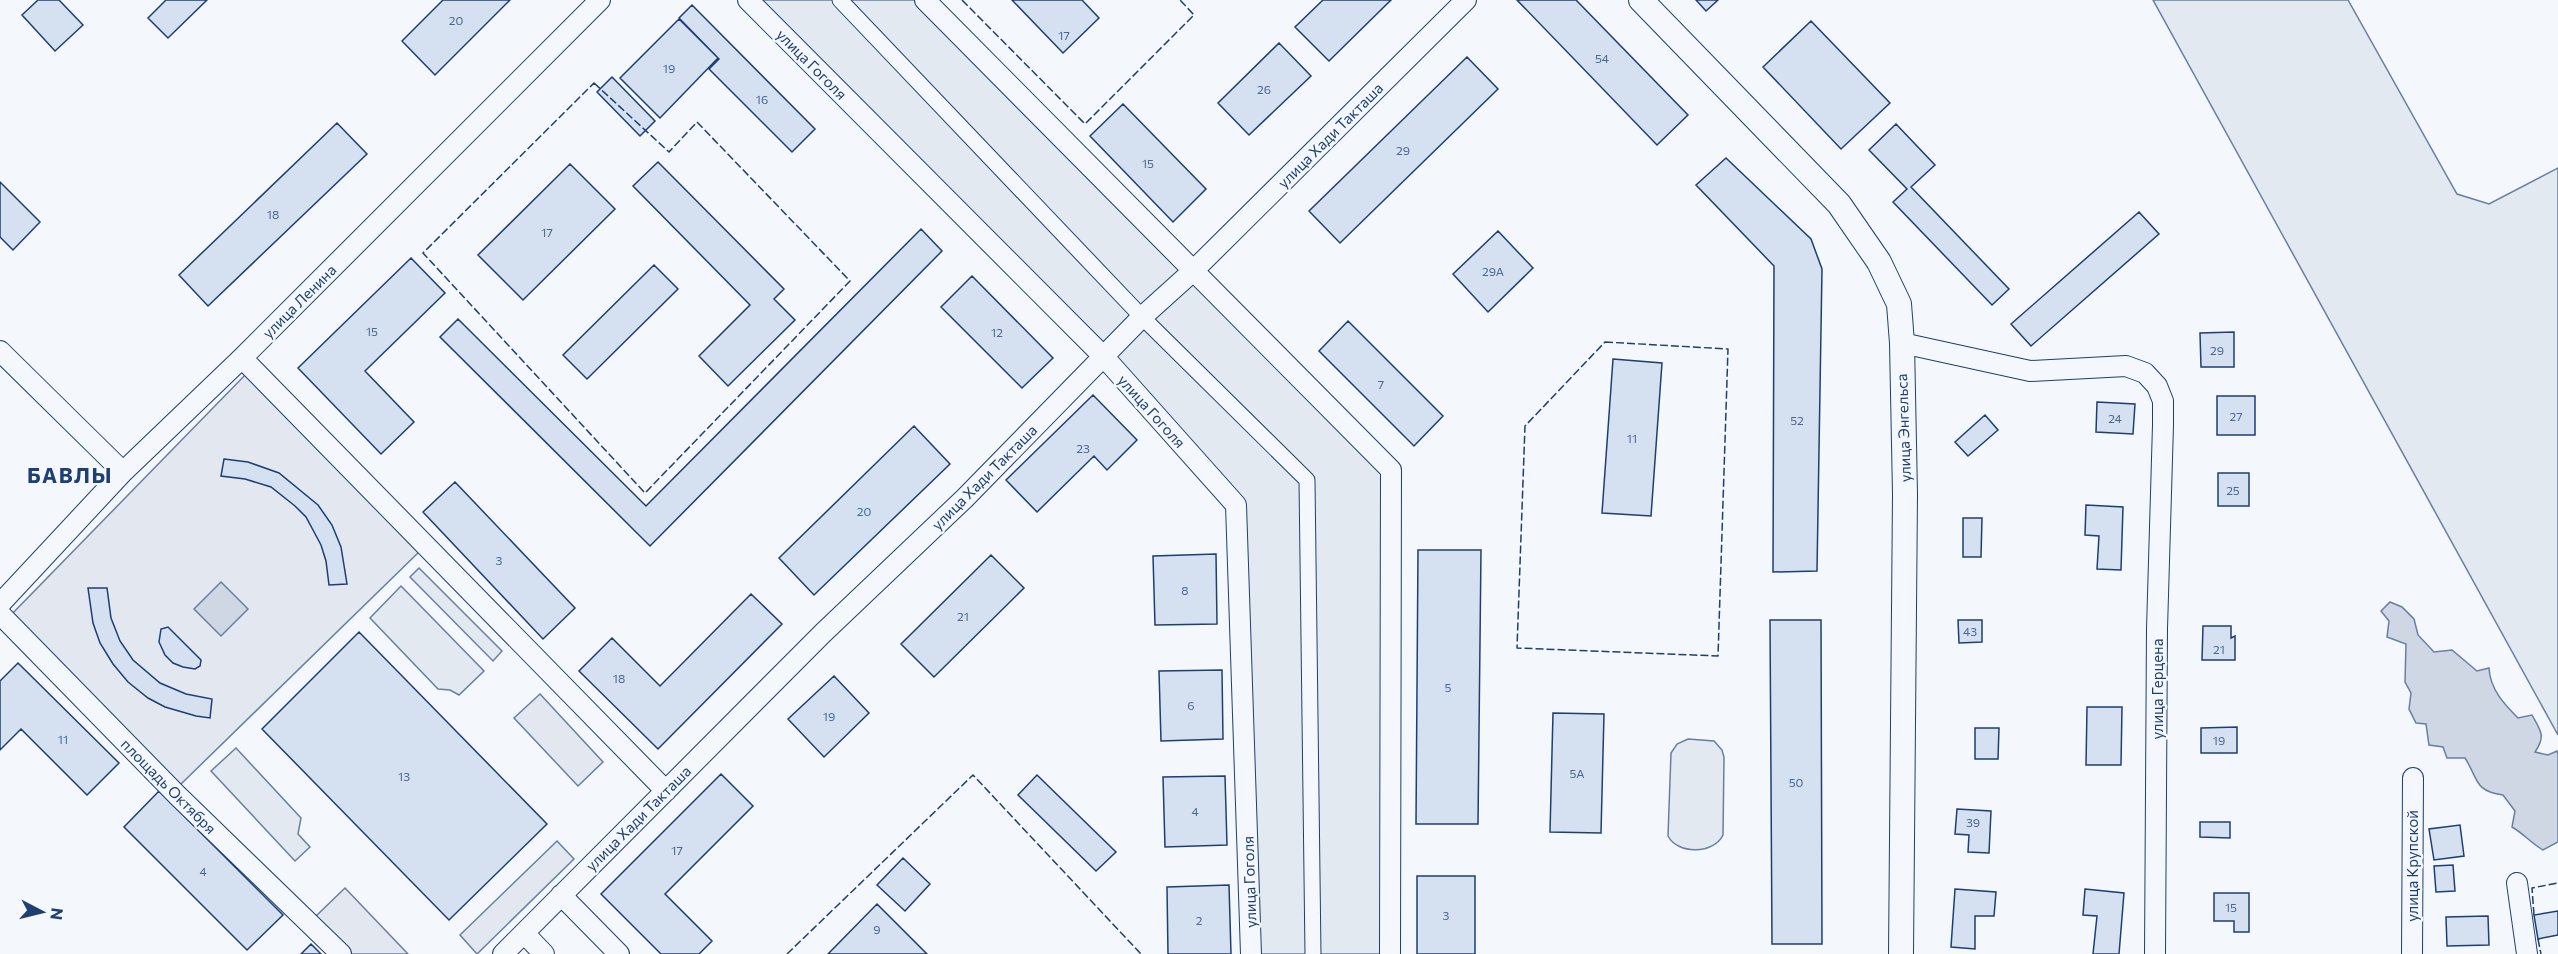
<svg xmlns="http://www.w3.org/2000/svg" width="2558" height="954" font-family="Commissioner,sans-serif">
<style>
.green{fill:#e3e9f0;stroke:#687fa3;stroke-width:1.5}
.parking{fill:#e3e8f0;stroke:#687fa3;stroke-width:1.5}
.water{fill:#cfd7e4;stroke:#687fa3;stroke-width:1.5}
.building{fill:#d5e0f0;stroke:#1d3f73;stroke-width:1.5}
.lines{fill:none;stroke-linecap:round;stroke-linejoin:round}
.pedestrian-casing{stroke:#1d3f73;stroke-width:17}
.minor-casing{stroke:#1d3f73;stroke-width:22}
.tertiary-casing{stroke:#1d3f73;stroke-width:26}
.pedestrian{stroke:#f4f7fb;stroke-width:15}
.minor{stroke:#f4f7fb;stroke-width:20}
.tertiary{stroke:#f4f7fb;stroke-width:24}
.fence{stroke:#1d3f73;stroke-width:1.5;stroke-dasharray:8 3;stroke-linecap:butt}
.labels{text-anchor:middle;dominant-baseline:central;stroke-width:4.5;stroke-linejoin:round;paint-order:stroke}
.number-label{font-size:12px;fill:#4b6792}
.street-label{font-size:15px;fill:#1d3f73;stroke:#f4f7fb}
.district-label{font-size:21px;font-weight:bold;letter-spacing:1.5px;fill:#1d3f73;stroke:#f4f7fb}
</style>
<rect width="100%" height="100%" fill="#f4f7fb"/>
<path class="green" d="M 748,0 L 925,0 L 1391,470 L 1390,954 L 1251,954 L 1236,505 Z
M 2153,0 L 2348,0 L 2457,194 L 2489,204 L 2558,168 L 2558,735 Z
M 419,568 L 502,651 L 493,661 L 410,577 Z
M 401,586 L 484,671 L 459,695 L 450,690 L 438,689 L 370,618 Z
M 1688,739 L 1714,741 L 1722,750 L 1724,757 L 1723,835 C 1714,854 1678,855 1668,836 L 1671,753 L 1677,744 Z
M 236,748 L 301,818 L 298,834 L 310,847 L 295,861 L 211,771 Z"/>
<path class="parking" d="M 249,371 L 422,549 L 180,785 L 10,616 Z
M 540,694 L 603,762 L 578,786 L 514,718 Z
M 557,841 L 574,859 L 477,954 L 460,935 Z
M 345,888 L 408,954 L 351,954 L 315,917 Z"/>
<path class="water" d="M 221,582 L 248,609 L 221,636 L 194,609 Z
M 2390,602 L 2402,607 L 2414,619 L 2418,635 L 2434,652 L 2452,650 L 2477,671 L 2489,668 C 2490,689 2504,704 2518,718 L 2532,715 C 2541,731 2546,736 2535,752 L 2548,755 L 2557,751 L 2558,754 L 2558,842 L 2543,850 C 2531,843 2524,834 2512,827 L 2515,811 L 2503,795 C 2474,791 2479,780 2465,758 L 2447,758 L 2443,747 L 2429,745 L 2426,724 L 2416,723 L 2409,709 L 2411,693 L 2405,682 L 2406,644 L 2387,637 L 2389,621 L 2381,611 Z"/>
<path class="building" d="M 38,0 L 59,0 L 83,25 L 55,51 L 22,15 Z
M 166,0 L 207,0 L 168,38 L 148,18 Z
M 443,0 L 510,0 L 435,75 L 402,41 Z
M 1012,0 L 1082,0 L 1099,18 L 1063,53 Z
M 1323,0 L 1391,0 L 1329,61 L 1295,27 Z
M 1517,0 L 1576,0 L 1688,115 L 1657,145 Z
M 1696,0 L 1718,0 L 1706,11 Z
M 692,5 L 815,129 L 792,152 L 709,69 L 719,59 L 679,18 Z
M 679,19 L 718,58 L 660,118 L 620,78 Z
M 1811,21 L 1890,103 L 1841,149 L 1763,67 Z
M 1279,43 L 1311,76 L 1249,135 L 1218,103 Z
M 1467,57 L 1498,89 L 1340,243 L 1309,211 Z
M 612,77 L 655,121 L 640,136 L 597,92 Z
M 1123,104 L 1206,189 L 1173,222 L 1090,136 Z
M 337,123 L 367,154 L 208,306 L 179,275 Z
M 1896,124 L 1935,165 L 1911,187 L 2009,289 L 1992,305 L 1893,202 L 1907,189 L 1869,150 Z
M 1726,158 L 1811,239 L 1822,269 L 1817,571 L 1773,572 L 1774,266 L 1696,185 Z
M 658,162 L 784,289 L 774,299 L 795,320 L 728,386 L 699,356 L 750,305 L 633,186 Z
M 570,164 L 615,209 L 523,300 L 478,255 Z
M 0,182 L 40,222 L 13,250 L 0,237 Z
M 2139,212 L 2159,234 L 2031,346 L 2011,324 Z
M 921,229 L 942,251 L 650,546 L 440,337 L 458,319 L 646,506 Z
M 1498,231 L 1533,268 L 1488,312 L 1453,274 Z
M 411,258 L 445,293 L 365,371 L 414,422 L 381,454 L 298,368 Z
M 654,265 L 678,289 L 587,379 L 563,355 Z
M 972,276 L 1053,358 L 1022,388 L 941,307 Z
M 1348,321 L 1443,416 L 1414,446 L 1319,351 Z
M 2234,332 L 2234,367 L 2201,367 L 2200,333 Z
M 1613,359 L 1662,363 L 1651,516 L 1602,513 Z
M 1093,395 L 1137,440 L 1107,470 L 1094,456 L 1037,512 L 1006,480 Z
M 2217,396 L 2255,396 L 2255,435 L 2217,435 Z
M 2097,402 L 2135,404 L 2133,434 L 2096,432 Z
M 1985,415 L 1998,430 L 1968,456 L 1955,442 Z
M 914,426 L 950,464 L 814,595 L 779,558 Z
M 224,459 L 248,462 L 279,473 L 318,505 L 332,525 L 341,547 L 347,584 L 329,585 L 326,561 L 321,545 L 306,517 L 295,506 L 271,487 L 245,479 L 221,476 Z
M 2218,473 L 2249,473 L 2249,506 L 2218,506 Z
M 455,482 L 575,608 L 543,639 L 423,512 Z
M 2086,505 L 2123,507 L 2121,570 L 2097,569 L 2099,536 L 2085,535 Z
M 1963,518 L 1982,518 L 1981,557 L 1963,557 Z
M 1418,550 L 1481,550 L 1478,824 L 1416,824 Z
M 1216,554 L 1217,624 L 1155,625 L 1153,556 Z
M 991,555 L 1024,588 L 934,677 L 901,644 Z
M 88,588 L 107,588 L 111,618 L 120,641 L 133,660 L 160,683 L 186,694 L 212,699 L 210,718 L 196,716 L 165,707 L 148,698 L 128,682 L 113,664 L 100,643 L 93,623 Z
M 751,594 L 782,624 L 658,749 L 579,671 L 612,638 L 660,686 Z
M 1770,620 L 1821,620 L 1822,944 L 1772,944 Z
M 1958,620 L 1982,620 L 1982,642 L 1959,643 Z
M 2203,626 L 2231,626 L 2231,638 L 2235,636 L 2235,660 L 2202,660 Z
M 168,627 L 201,660 L 200,666 L 195,669 L 183,667 L 173,663 L 165,655 L 159,642 L 161,629 Z
M 359,632 L 547,824 L 449,920 L 262,729 Z
M 18,663 L 119,763 L 87,795 L 21,729 L 0,750 L 0,681 Z
M 1222,670 L 1223,739 L 1161,741 L 1159,671 Z
M 834,676 L 869,713 L 824,757 L 788,719 Z
M 2087,707 L 2122,707 L 2121,765 L 2086,765 Z
M 1553,713 L 1604,714 L 1601,833 L 1550,832 Z
M 2237,727 L 2237,753 L 2201,753 L 2201,728 Z
M 1975,728 L 1999,728 L 1998,759 L 1975,759 Z
M 721,774 L 753,806 L 665,894 L 712,941 L 699,954 L 661,954 L 601,894 Z
M 1037,775 L 1116,852 L 1096,871 L 1018,795 Z
M 1225,776 L 1227,845 L 1165,847 L 1163,777 Z
M 159,791 L 283,915 L 247,950 L 124,827 Z
M 1957,809 L 1991,811 L 1989,853 L 1968,852 L 1969,835 L 1955,834 Z
M 2200,822 L 2230,822 L 2230,838 L 2200,837 Z
M 2460,825 L 2464,856 L 2434,860 L 2429,829 Z
M 903,858 L 930,884 L 905,911 L 877,885 Z
M 2453,865 L 2455,891 L 2436,892 L 2434,866 Z
M 1417,876 L 1475,876 L 1475,954 L 1417,954 Z
M 1229,885 L 1231,954 L 1168,954 L 1167,887 Z
M 1955,889 L 1996,892 L 1994,916 L 1975,916 L 1975,949 L 1951,947 Z
M 2085,889 L 2124,893 L 2119,954 L 2093,954 L 2097,916 L 2083,915 Z
M 2214,893 L 2249,893 L 2249,932 L 2234,932 L 2234,921 L 2214,921 Z
M 877,904 L 927,954 L 828,954 Z
M 2558,911 L 2558,935 L 2538,939 L 2534,915 Z
M 2488,916 L 2489,945 L 2447,946 L 2446,917 Z
M 311,944 L 321,954 L 301,954 Z"/>
<g class="lines">
<defs>
<path id="pedestrian" d="M 840,0 L 1142,317 L 1307,480 L 1313,954"/>
<path id="minor" d="M 748,0 L 1104,357 L 1236,505 L 1251,954
M 925,0 L 1391,470 L 1390,954
M 1902,343 L 2030,371 L 2126,366 L 2145,373 L 2157,386 L 2163,401 L 2163,425 L 2157,629 L 2155,954
M 0,351 L 123,472
M 242,358 L 666,791
M 0,604 L 123,472 L 242,358 L 600,0
M 0,614 L 177,795 L 341,954
M 2517,883 L 2527,954
M 561,895 L 619,954
M 524,933 L 544,954
M 503,954 L 823,633 L 965,498 L 1142,317 L 1193,271 L 1466,0
M 2412,954 L 2413,778"/>
<path id="tertiary" d="M 1641,0 L 1839,204 L 1879,262 L 1899,304 L 1902,343 L 1905,494 L 1901,954"/>
</defs>
<use href="#pedestrian" class="pedestrian-casing"/>
<use href="#minor" class="minor-casing"/>
<use href="#tertiary" class="tertiary-casing"/>
<use href="#pedestrian" class="pedestrian"/>
<use href="#minor" class="minor"/>
<use href="#tertiary" class="tertiary"/>
<path class="fence" d="M 962,0 L 1085,124 L 1194,15 L 1180,0
M 594,83 L 669,152 L 697,122 L 850,281 L 645,493 L 423,253 Z
M 1605,342 L 1728,349 L 1718,656 L 1517,648 L 1525,426 Z
M 2534,915 L 2532,888 L 2558,883
M 2538,939 L 2541,954
M 787,954 L 973,775 L 1141,954"/>
</g>
<g class="labels">
<g class="number-label">
<text x="456" y="20">20</text>
<text x="1064" y="35">17</text>
<text x="1602" y="58">54</text>
<text x="669" y="68">19</text>
<text x="1264" y="89">26</text>
<text x="762" y="99">16</text>
<text x="1403" y="150">29</text>
<text x="1148" y="163">15</text>
<text x="273" y="214">18</text>
<text x="547" y="232">17</text>
<text x="1493" y="271">29А</text>
<text x="372" y="331">15</text>
<text x="997" y="332">12</text>
<text x="2217" y="350">29</text>
<text x="1381" y="384">7</text>
<text x="2236" y="416">27</text>
<text x="2115" y="418">24</text>
<text x="1797" y="420">52</text>
<text x="1632" y="438">11</text>
<text x="1083" y="448">23</text>
<text x="2233" y="490">25</text>
<text x="864" y="511">20</text>
<text x="499" y="560">3</text>
<text x="1185" y="590">8</text>
<text x="963" y="616">21</text>
<text x="1970" y="631">43</text>
<text x="2219" y="649">21</text>
<text x="619" y="678">18</text>
<text x="1448" y="687">5</text>
<text x="1191" y="705">6</text>
<text x="829" y="716">19</text>
<text x="63" y="739">11</text>
<text x="2219" y="740">19</text>
<text x="1577" y="773">5А</text>
<text x="404" y="776">13</text>
<text x="1796" y="782">50</text>
<text x="1195" y="811">4</text>
<text x="1973" y="822">39</text>
<text x="677" y="850">17</text>
<text x="203" y="871">4</text>
<text x="2231" y="907">15</text>
<text x="1446" y="915">3</text>
<text x="1199" y="920">2</text>
<text x="877" y="929">9</text>
</g>
<g class="street-label">
<text transform="translate(812 64) rotate(45)">улица Гоголя</text>
<text transform="translate(1330 135) rotate(-45)">улица Хади Такташа</text>
<text transform="translate(299 301) rotate(-45)">улица Ленина</text>
<text transform="translate(1152 411) rotate(48)">улица Гоголя</text>
<text transform="translate(1903 428) rotate(-92)">улица Энгельса</text>
<text transform="translate(984 477) rotate(-45)">улица Хади Такташа</text>
<text transform="translate(2157 689) rotate(-90)">улица Герцена</text>
<text transform="translate(169 786) rotate(45)">площадь Октября</text>
<text transform="translate(638 818) rotate(-45)">улица Хади Такташа</text>
<text transform="translate(2412 866) rotate(-90)">улица Крупской</text>
<text transform="translate(1249 882) rotate(-92)">улица Гоголя</text>
</g>
<g class="district-label">
<text x="70" y="474">БАВЛЫ</text>
</g>
</g>
<g transform="translate(42 912) rotate(97)" stroke="#f4f7fb" stroke-width="4.5" paint-order="stroke">
<path d="M0-4.5L10 22L0 15L-10 22Z" fill="#1d3f73"/>
<text y="-9" font-size="16" font-weight="bold" text-anchor="middle" fill="#1d3f73">N</text>
</g>
</svg>
